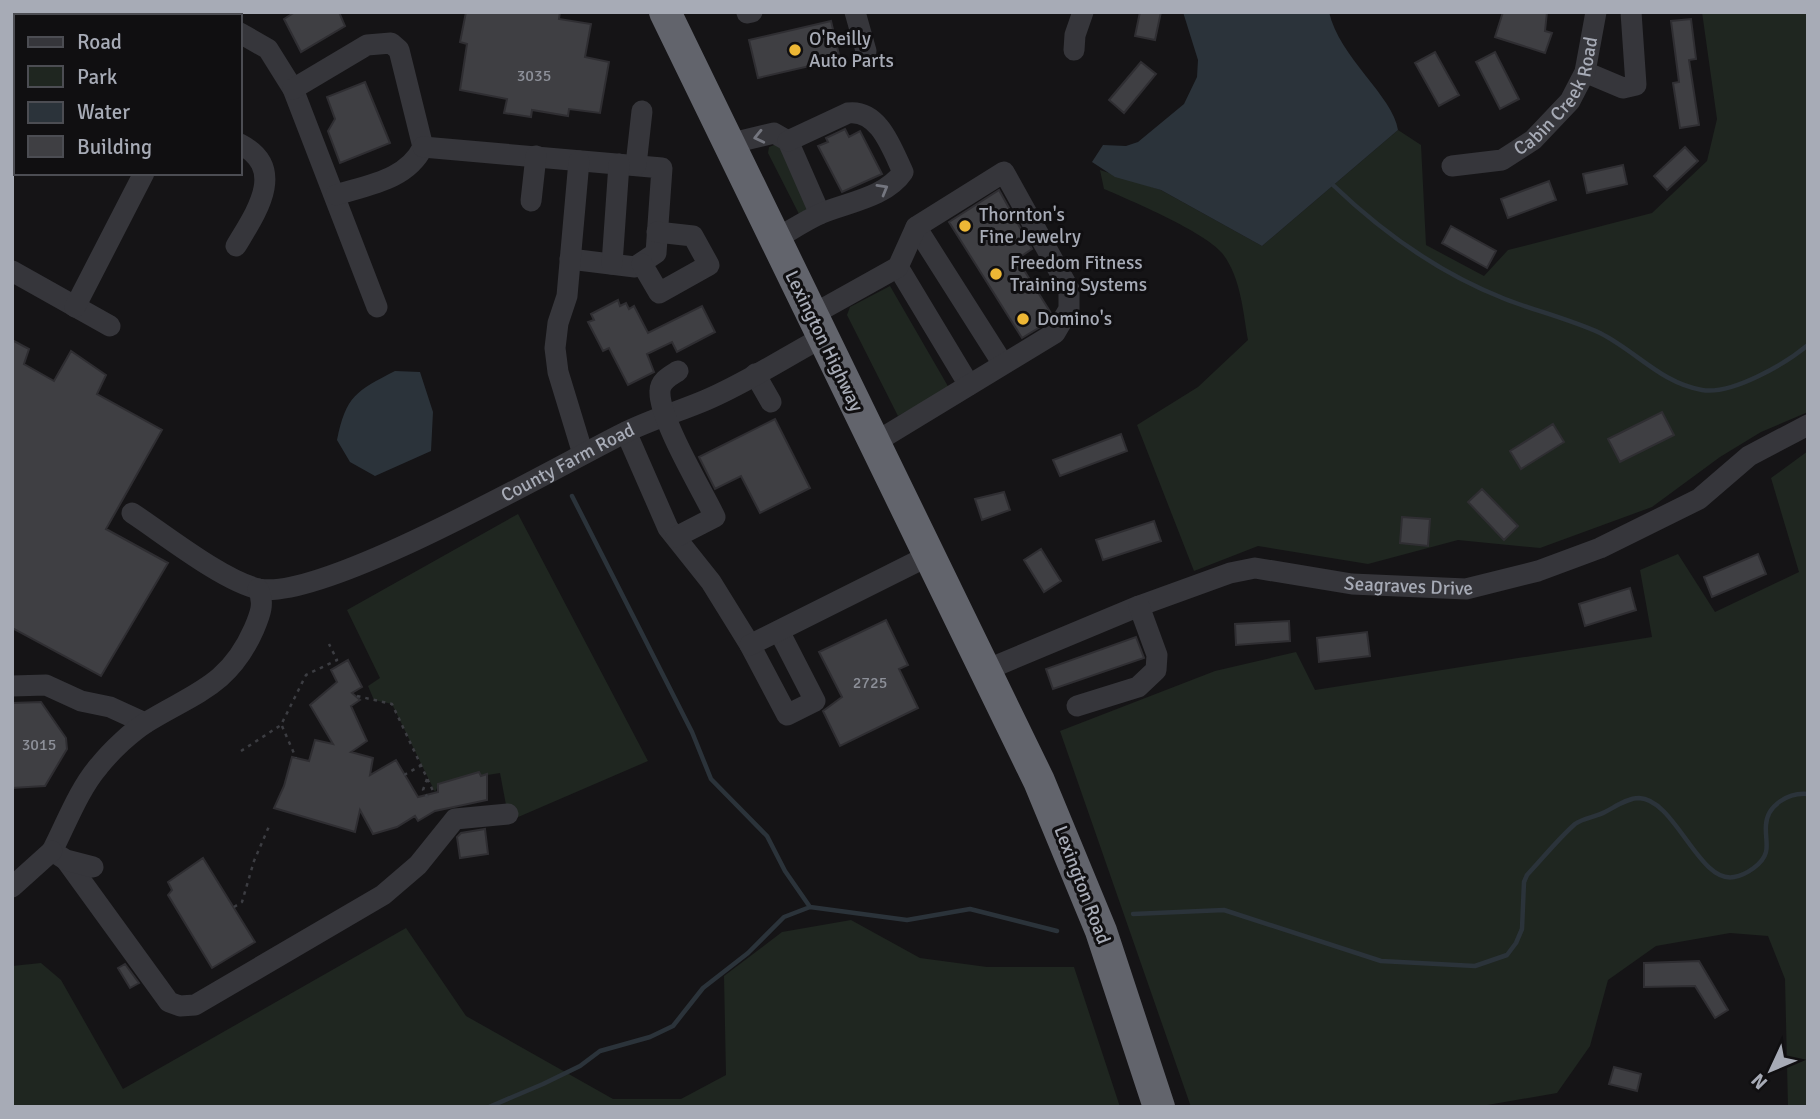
<svg xmlns="http://www.w3.org/2000/svg" width="1820" height="1119" font-family="Signika,sans-serif">
<style>
.green{fill:#1f2620}
.water{fill:#2b333a}
.lines{fill:none;stroke-linecap:round;stroke-linejoin:round}
.stream{stroke:#2b333a;stroke-width:4.5}
.building{fill:#3f3f43;stroke:#2f2e32;stroke-width:2}
.path{stroke:#3c3d42;stroke-width:2.5;stroke-dasharray:3.5 5;stroke-linecap:butt}
.minor{stroke:#36363b;stroke-width:21}
.highway{stroke:#62646c;stroke-width:32}
.oneway{stroke:#74767f}
.poi-dot{fill:#edb735;stroke:#100f11;stroke-width:2.5}
.labels{text-anchor:middle;dominant-baseline:central;stroke-width:6;stroke-linejoin:round;paint-order:stroke}
.number-label{font-size:16px;fill:#8d9099}
.poi-label{font-size:19px;fill:#a7abb6;stroke:#100f11;text-anchor:start}
.street-label{font-size:19px;fill:#a7abb6;stroke:#100f11}
</style>
<rect width="100%" height="100%" fill="#151416"/>
<path class="green" d="M 12,12 L 77,12 L 71,16 L 16,16 L 16,46 L 12,48 Z
M 1702,12 L 1808,12 L 1808,412 L 1761,432 L 1720,457 L 1652,507 L 1540,548 L 1458,540 L 1368,564 L 1258,546 L 1194,571 L 1137,425 L 1198,387 L 1248,340 C 1243,312 1241,277 1222,253 C 1205,232 1130,200 1104,189 L 1100,170 L 1161,190 L 1262,246 L 1398,130 L 1421,145 L 1426,245 L 1484,276 L 1508,250 L 1652,213 L 1707,161 L 1717,119 Z
M 779,143 L 809,208 L 799,214 L 768,153 L 769,147 Z
M 890,286 L 949,388 L 898,416 L 847,315 L 850,307 Z
M 1808,451 L 1808,1107 L 1788,1107 L 1785,979 L 1768,936 L 1730,933 L 1656,946 L 1608,980 L 1590,1046 L 1557,1093 L 1476,1107 L 1191,1107 L 1060,731 L 1215,671 L 1296,652 L 1315,690 L 1652,637 L 1640,570 L 1678,554 L 1715,612 L 1799,572 L 1771,478 Z
M 518,514 L 648,761 L 509,821 L 500,773 L 481,776 L 479,772 L 439,784 L 435,792 L 392,704 L 374,700 L 368,686 L 380,678 L 347,610 Z
M 851,920 L 920,958 L 987,967 L 1074,967 L 1120,1107 L 12,1107 L 12,966 L 41,963 L 61,980 L 123,1089 L 406,928 L 466,1016 L 613,1099 L 681,1099 L 726,1075 L 724,976 L 782,932 Z"/>
<path class="water" d="M 1183,12 L 1329,12 C 1339,57 1393,96 1398,130 L 1262,246 L 1161,190 L 1115,177 L 1092,162 L 1103,145 L 1126,146 L 1138,142 L 1184,104 L 1197,77 L 1198,60 Z
M 395,371 L 420,372 L 433,412 L 431,451 L 375,476 L 350,462 L 337,440 C 346,396 356,391 395,371 Z"/>
<g class="lines">
<path class="stream" d="M 1333,185 C 1382,232 1441,274 1505,299 C 1536,311 1569,319 1600,333 C 1636,351 1661,383 1702,390 C 1732,395 1785,364 1808,345
M 572,496 L 692,732 L 711,779 L 767,836 L 785,871 L 810,907 L 907,920 L 970,909 L 1057,931
M 1133,914 L 1224,910 L 1381,961 L 1475,966 L 1507,955 L 1516,943 L 1522,929 L 1524,882 L 1527,875 C 1543,858 1558,839 1575,824 C 1583,818 1596,817 1605,812 C 1615,807 1627,798 1639,798 C 1675,799 1699,884 1734,877 C 1746,875 1763,864 1766,852 C 1768,844 1765,834 1766,825 C 1767,805 1789,792 1808,794
M 489,1107 L 543,1084 L 580,1066 L 600,1051 L 650,1037 L 673,1026 L 703,988 L 748,953 L 784,917 L 810,907"/>
</g>
<path class="building" d="M 295,12 L 339,12 L 345,26 L 301,52 L 284,19 Z
M 466,12 L 560,12 L 559,19 L 591,24 L 585,57 L 609,62 L 600,113 L 569,109 L 568,116 L 532,110 L 531,117 L 504,113 L 507,99 L 460,90 L 467,44 L 460,42 Z
M 1140,12 L 1161,12 L 1155,40 L 1135,36 Z
M 1503,12 L 1547,12 L 1545,31 L 1552,33 L 1545,53 L 1495,37 Z
M 1691,19 L 1696,59 L 1689,60 L 1699,125 L 1680,128 L 1673,83 L 1679,82 L 1671,21 Z
M 831,21 L 840,59 L 758,78 L 749,40 Z
M 1435,52 L 1459,95 L 1439,106 L 1415,63 Z
M 1495,52 L 1519,99 L 1500,109 L 1476,62 Z
M 1141,62 L 1156,74 L 1124,113 L 1109,100 Z
M 365,82 L 390,143 L 340,163 L 328,131 L 335,119 L 327,97 Z
M 845,129 L 849,137 L 860,131 L 882,174 L 842,192 L 818,146 L 828,142 L 826,138 Z
M 1685,147 L 1698,161 L 1667,190 L 1654,176 Z
M 1623,165 L 1627,184 L 1587,193 L 1583,174 Z
M 1549,181 L 1556,200 L 1508,218 L 1501,199 Z
M 999,190 L 1032,249 L 1017,259 L 1051,313 L 1045,324 L 1022,338 L 949,222 Z
M 1451,226 L 1496,251 L 1487,268 L 1442,243 Z
M 618,300 L 620,306 L 626,303 L 629,309 L 634,306 L 648,333 L 702,306 L 715,332 L 677,352 L 672,342 L 647,354 L 654,372 L 628,385 L 609,348 L 603,351 L 588,322 L 594,320 L 591,314 Z
M 12,340 L 29,349 L 24,364 L 54,381 L 71,351 L 106,375 L 97,394 L 162,430 L 106,529 L 168,563 L 101,676 L 12,628 Z
M 1662,412 L 1674,435 L 1620,462 L 1608,439 Z
M 775,419 L 810,488 L 760,513 L 741,476 L 715,489 L 699,457 Z
M 1553,424 L 1564,442 L 1521,469 L 1510,451 Z
M 1121,434 L 1127,451 L 1060,476 L 1053,460 Z
M 1482,489 L 1518,526 L 1504,540 L 1468,502 Z
M 1004,492 L 1010,510 L 982,520 L 975,499 Z
M 1402,517 L 1430,519 L 1428,546 L 1400,543 Z
M 1154,521 L 1161,541 L 1103,560 L 1096,540 Z
M 1041,549 L 1061,581 L 1044,592 L 1024,560 Z
M 1758,554 L 1766,574 L 1712,597 L 1704,577 Z
M 1630,588 L 1636,610 L 1585,626 L 1579,604 Z
M 886,620 L 908,665 L 899,669 L 918,708 L 840,746 L 823,711 L 842,697 L 819,652 Z
M 1289,621 L 1290,641 L 1236,645 L 1235,624 Z
M 1367,632 L 1370,656 L 1319,662 L 1317,638 Z
M 1136,637 L 1144,658 L 1053,689 L 1046,669 Z
M 348,660 L 362,687 L 352,693 L 360,700 L 351,706 L 367,741 L 351,752 L 373,758 L 370,775 L 396,760 L 418,797 L 438,792 L 438,784 L 479,772 L 481,776 L 487,774 L 487,800 L 435,811 L 418,821 L 415,816 L 397,827 L 373,834 L 360,810 L 355,832 L 274,808 L 284,786 L 292,757 L 309,761 L 315,740 L 333,744 L 310,705 L 337,682 L 331,670 Z
M 41,702 L 66,738 L 67,749 L 45,786 L 12,788 L 12,703 Z
M 485,829 L 488,854 L 460,858 L 457,837 L 461,833 Z
M 203,858 L 255,942 L 212,968 L 168,895 L 172,890 L 168,882 Z
M 1699,961 L 1728,1010 L 1715,1018 L 1695,986 L 1644,987 L 1644,963 Z
M 125,964 L 139,983 L 130,988 L 118,968 Z
M 1614,1067 L 1641,1074 L 1637,1091 L 1609,1084 Z"/>
<g class="lines">
<path class="path" d="M 357,696 L 392,704 L 434,793
M 282,726 L 296,758
M 241,751 L 281,725 L 306,675 L 337,660 L 329,644
M 404,775 L 420,766
M 427,779 L 423,790 L 428,798
M 234,907 L 242,902 L 254,861 L 270,824"/>
<g class="minor">
<path d="M 855,12 L 866,51"/>
<path d="M 747,13 L 752,12"/>
<path d="M 215,16 L 216,12"/>
<path d="M 240,33 L 268,49 L 293,89 L 377,307"/>
<path d="M 1074,50 L 1075,35 L 1083,12"/>
<path d="M 1585,72 L 1623,88 L 1636,85 L 1631,12"/>
<path d="M 12,80 L 16,78"/>
<path d="M 293,89 L 367,45 L 391,43 L 399,50 L 423,147 C 407,180 368,185 336,195"/>
<path d="M 728,144 L 774,133 L 788,141 L 820,214"/>
<path d="M 423,147 L 662,168 L 656,253 L 635,267 L 570,259"/>
<path d="M 579,161 L 567,296 L 558,323 L 555,348 L 558,372 L 583,454"/>
<path d="M 636,165 L 642,111"/>
<path id="s1" d="M 1452,166 L 1502,160 L 1533,140 L 1570,101 L 1585,72 L 1596,12"/>
<path d="M 531,201 L 536,156"/>
<path d="M 916,227 L 1003,364"/>
<path d="M 774,240 C 790,231 806,220 822,213 C 849,202 886,197 903,172 C 892,149 879,109 848,113 L 788,141"/>
<path d="M 236,246 C 255,214 288,169 240,144"/>
<path d="M 612,264 L 619,164"/>
<path d="M 642,264 L 659,293 L 709,265 L 693,236 L 657,232"/>
<path d="M 898,267 L 969,385"/>
<path d="M 12,271 L 110,326"/>
<path d="M 75,307 L 144,173"/>
<path d="M 812,315 L 898,267 L 916,227 L 1004,172 L 1069,289 L 1069,309 L 1055,333 L 874,443"/>
<path d="M 755,374 L 771,402"/>
<path d="M 626,432 L 668,528 L 711,582 L 750,645 L 787,715 L 815,701 L 779,631"/>
<path id="s2" d="M 132,513 C 164,534 223,581 259,589 C 324,601 554,468 622,434 C 649,420 678,412 706,400 C 746,383 784,358 823,337"/>
<path d="M 676,537 L 715,517 C 702,490 658,417 660,391 C 660,381 670,376 678,371"/>
<path d="M 750,645 L 930,555"/>
<path id="s3" d="M 986,670 L 1139,606 L 1230,573 L 1255,568 L 1352,584 L 1466,589 L 1538,571 L 1600,548 L 1699,499 L 1749,456 L 1808,425"/>
<path d="M 12,686 L 46,685 L 81,701 L 110,707 L 145,723"/>
<path d="M 1077,706 L 1138,687 L 1156,670 L 1157,655 L 1139,606"/>
<path d="M 66,860 L 169,1002 L 180,1006 L 195,1005 L 383,895 L 418,865 L 455,819 L 508,814"/>
<path d="M 93,867 L 66,860 L 52,851 C 66,824 79,789 99,766 C 111,751 131,732 147,722 C 194,693 229,686 254,629 C 260,615 265,603 258,589"/>
<path d="M 12,887 L 52,851"/>
</g>
<path class="highway" d="M 665,12 L 1039,781 L 1101,931 L 1159,1107"/>
</g>
<defs><path id="oneway-chevron" d="M-2-3.5L2.5 0L-2 3.5" fill="none" stroke-width="1.6" stroke-linecap="round" stroke-linejoin="round" transform="scale(1.75)"/></defs>
<g class="oneway">
<use href="#oneway-chevron" transform="translate(759 137) rotate(167)"/>
<use href="#oneway-chevron" transform="translate(883 189) rotate(-30)"/>
</g>
<g class="poi-dot">
<circle cx="795" cy="50" r="7"/>
<circle cx="965" cy="226" r="7"/>
<circle cx="996" cy="274" r="7"/>
<circle cx="1023" cy="319" r="7"/>
</g>
<g class="labels">
<g class="number-label">
<text x="534" y="76">3035</text>
<text x="870" y="683">2725</text>
<text x="39" y="745">3015</text>
</g>
<g class="poi-label">
<text x="809" y="39">O'Reilly<tspan x="809" dy="22">Auto Parts</tspan></text>
<text x="979" y="215">Thornton's<tspan x="979" dy="22">Fine Jewelry</tspan></text>
<text x="1010" y="263">Freedom Fitness<tspan x="1010" dy="22">Training Systems</tspan></text>
<text x="1037" y="319">Domino's</text>
</g>
<g class="street-label">
<text stroke="none"><textPath href="#s1" startOffset="138">Cabin Creek Road</textPath></text>
<text transform="translate(824 341) rotate(64)">Lexington Highway</text>
<text stroke="none"><textPath href="#s2" startOffset="485">County Farm Road</textPath></text>
<text stroke="none"><textPath href="#s3" startOffset="443">Seagraves Drive</textPath></text>
<text transform="translate(1082 885) rotate(69)">Lexington Road</text>
</g>
</g>
<rect width="1820" height="1119" fill="none" stroke="#a7abb6" stroke-width="28"/>
<rect x="14" y="14" width="228" height="161" fill="#100f11" stroke="#4c4d53" stroke-width="2"/>
<rect x="28" y="37" width="35" height="10" fill="#36363b" stroke="#4c4d53" stroke-width="2"/>
<text x="77" y="49" font-size="21" fill="#a7abb6">Road</text>
<rect x="28" y="66" width="35" height="21" fill="#1f2620" stroke="#4c4d53" stroke-width="2"/>
<text x="77" y="84" font-size="21" fill="#a7abb6">Park</text>
<rect x="28" y="102" width="35" height="21" fill="#2b333a" stroke="#4c4d53" stroke-width="2"/>
<text x="77" y="119" font-size="21" fill="#a7abb6">Water</text>
<rect x="28" y="136" width="35" height="21" fill="#3f3f43" stroke="#4c4d53" stroke-width="2"/>
<text x="77" y="154" font-size="21" fill="#a7abb6">Building</text>
<g transform="translate(1771 1070) rotate(226)" stroke="#100f11" stroke-width="5" paint-order="stroke">
<path d="M0-5L12 26L0 18L-12 26Z" fill="#a7abb6"/>
<text y="-10" font-size="19" font-weight="bold" text-anchor="middle" fill="#a7abb6">N</text>
</g>
</svg>
